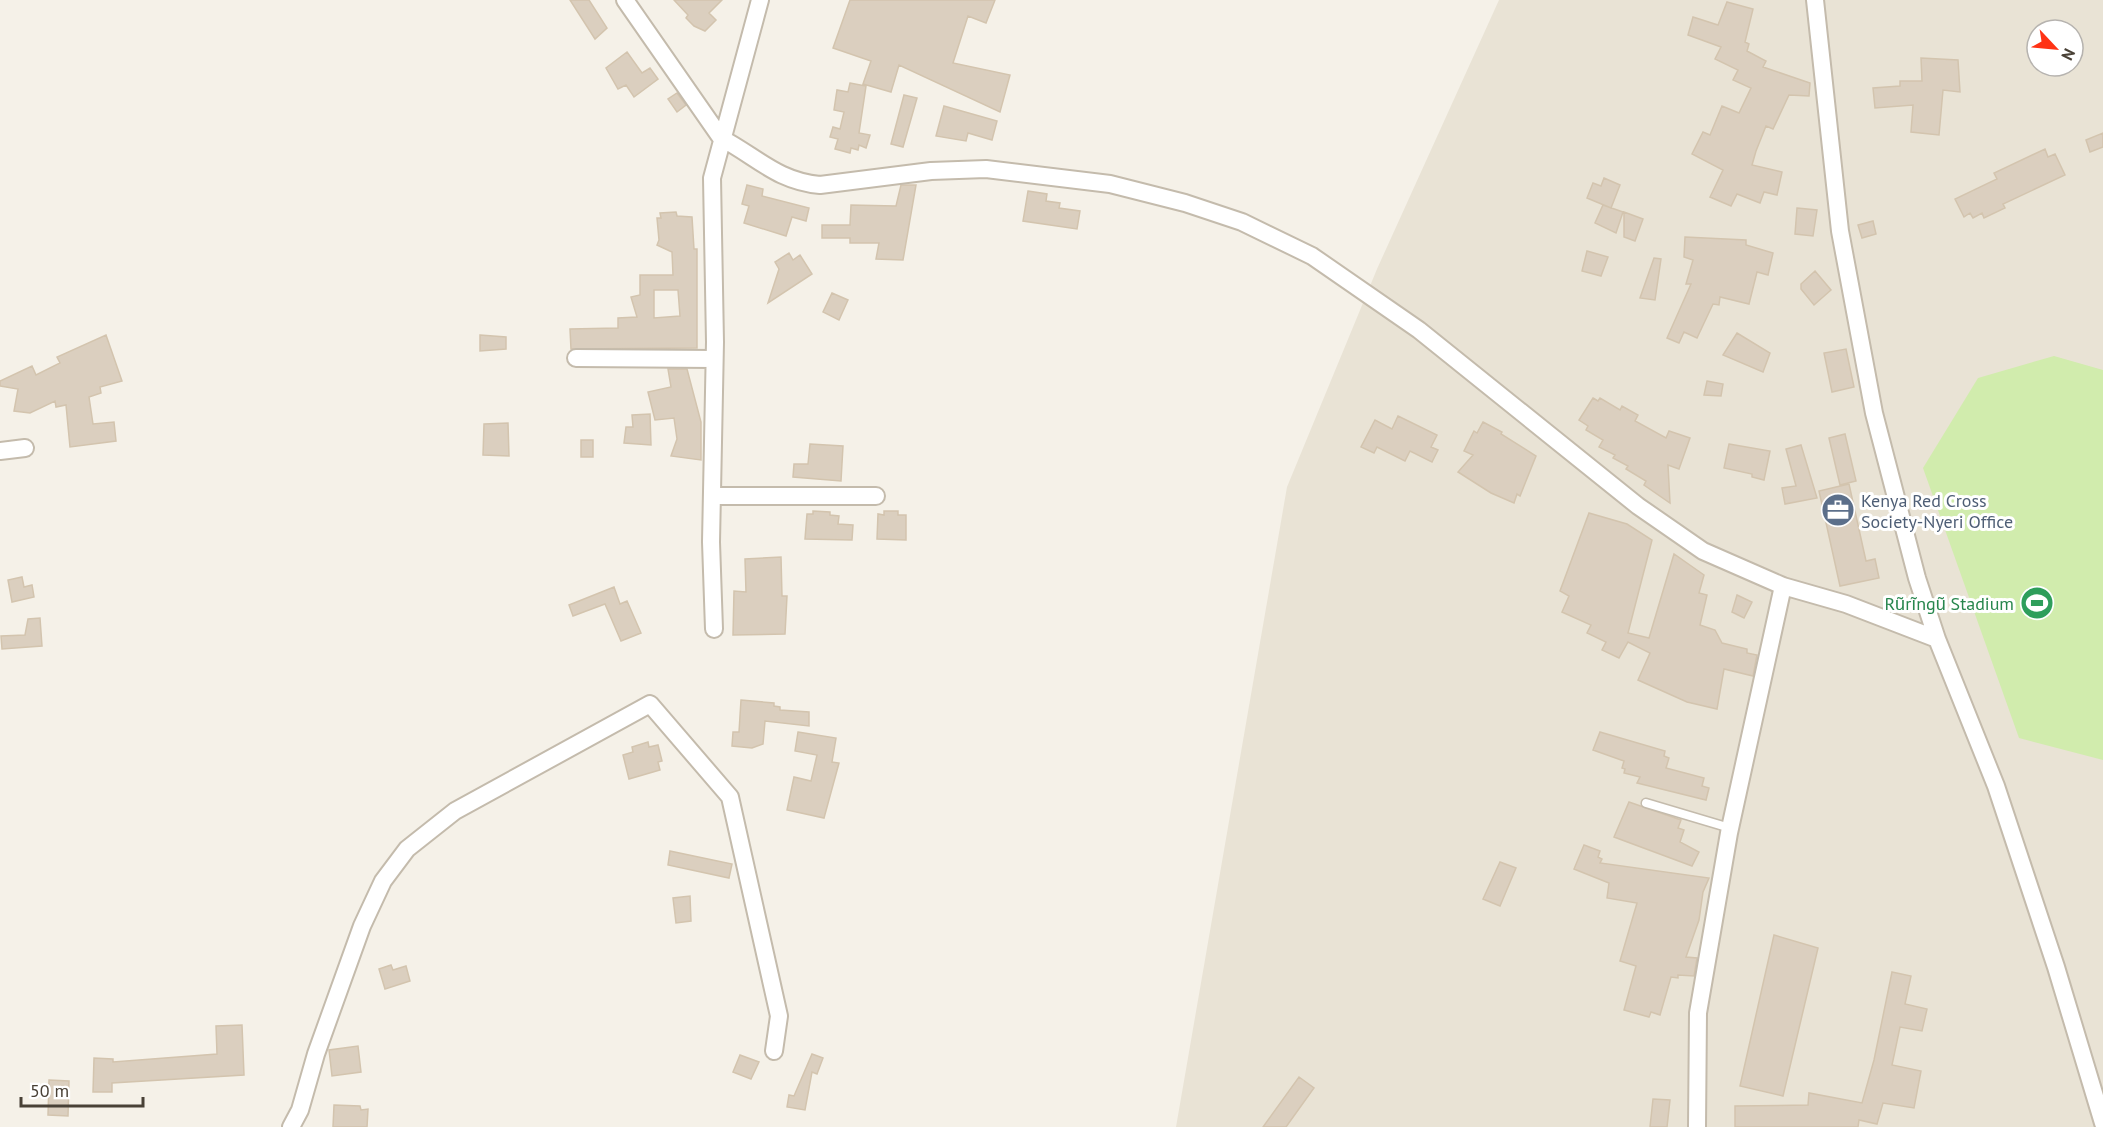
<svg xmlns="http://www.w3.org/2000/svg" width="2103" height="1127" font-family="'PT Sans',sans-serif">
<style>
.residential{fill:#e9e3d5;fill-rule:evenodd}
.green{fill:#d1ecad}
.building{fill:#dbcfbf;stroke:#d3c4ae;stroke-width:1.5;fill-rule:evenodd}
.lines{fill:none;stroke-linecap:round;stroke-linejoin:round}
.service-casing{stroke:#c4bbac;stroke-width:11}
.minor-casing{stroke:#c4bbac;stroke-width:20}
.service{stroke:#fff;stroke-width:8}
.minor{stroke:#fff;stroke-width:16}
.labels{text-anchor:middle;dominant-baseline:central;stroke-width:6;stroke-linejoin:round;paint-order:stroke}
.service-label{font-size:18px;fill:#4e5e75;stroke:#fff;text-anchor:start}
.leisure-label{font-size:18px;fill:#27864d;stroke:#fff;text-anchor:end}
</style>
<rect width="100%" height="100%" fill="#f5f1e8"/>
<path class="residential" d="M 1499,0 L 2103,0 L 2103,1127 L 1176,1127 L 1287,487 L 1377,269 ZM 2037,30 L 2073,30 L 2073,66 L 2037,66 Z"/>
<path class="green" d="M 2054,356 L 2103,370 L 2103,760 L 2019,738 L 1923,468 L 1978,378 Z"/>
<path class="building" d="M 570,0 L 589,0 L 607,28 L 595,39 Z
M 674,0 L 722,0 L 709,13 L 716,20 L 705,31 L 694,26 L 686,18 L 688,15 Z
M 850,0 L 995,0 L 986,23 L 968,16 L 953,63 L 1010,75 L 1000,112 L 899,65 L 891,92 L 863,84 L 871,61 L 833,48 Z
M 1727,2 L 1753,9 L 1745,42 L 1749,44 L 1747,51 L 1766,61 L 1763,67 L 1810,83 L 1809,96 L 1789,95 L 1773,129 L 1766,126 L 1756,151 L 1752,165 L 1782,172 L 1777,195 L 1764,192 L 1760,203 L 1737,194 L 1731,206 L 1710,197 L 1723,170 L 1692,154 L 1703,132 L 1710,135 L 1722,106 L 1739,113 L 1751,88 L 1733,80 L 1738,70 L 1715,59 L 1721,47 L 1688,35 L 1693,17 L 1718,25 Z
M 627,52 L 642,73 L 650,68 L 658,79 L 634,97 L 626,85 L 618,89 L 606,68 Z
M 1921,58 L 1958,60 L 1960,92 L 1943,90 L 1939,135 L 1911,132 L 1913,105 L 1875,108 L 1873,88 L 1900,86 L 1900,81 L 1922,81 Z
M 850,83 L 866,86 L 859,133 L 870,135 L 866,148 L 859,145 L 858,150 L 851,148 L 850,153 L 835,149 L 838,139 L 830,137 L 833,127 L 840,129 L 844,112 L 834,110 L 837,90 L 848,92 Z
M 677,93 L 686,105 L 677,112 L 668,99 Z
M 904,95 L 917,98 L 903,147 L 891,144 Z
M 944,106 L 997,121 L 992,140 L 968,133 L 966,141 L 936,136 Z
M 2103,133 L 2103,147 L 2090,152 L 2086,140 Z
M 2045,149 L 2048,157 L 2055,154 L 2065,175 L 2003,204 L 2005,208 L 1984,218 L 1982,213 L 1973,218 L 1970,213 L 1964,217 L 1955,199 L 1997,179 L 1994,173 Z
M 1604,178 L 1620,185 L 1611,208 L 1587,198 L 1593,183 L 1601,186 Z
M 747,185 L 763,189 L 762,196 L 809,208 L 806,221 L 792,217 L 786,236 L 744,223 L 749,206 L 742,204 Z
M 901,185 L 916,185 L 903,260 L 876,259 L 879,243 L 850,243 L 850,238 L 822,238 L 822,225 L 850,225 L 851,205 L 896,206 Z
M 1028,191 L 1047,194 L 1046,201 L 1060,203 L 1059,208 L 1080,211 L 1077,229 L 1023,221 Z
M 1603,205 L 1623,212 L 1616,233 L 1595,223 Z
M 1797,208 L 1817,210 L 1813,236 L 1795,234 Z
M 676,212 L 677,216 L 692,217 L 694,249 L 697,249 L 697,348 L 571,349 L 570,329 L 618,328 L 618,318 L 637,317 L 631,297 L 640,295 L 640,275 L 673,275 L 672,252 L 657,245 L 659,240 L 657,218 L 661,218 L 660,213 ZM 654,290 L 678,290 L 680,316 L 654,318 Z
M 1624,212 L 1643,219 L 1635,241 L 1624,237 Z
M 1873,221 L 1876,234 L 1862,238 L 1858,225 Z
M 1685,237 L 1746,240 L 1746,245 L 1773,253 L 1768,275 L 1757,272 L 1749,304 L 1720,297 L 1719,305 L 1713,304 L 1697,338 L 1684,332 L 1679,343 L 1667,338 L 1691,284 L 1686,284 L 1693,260 L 1684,257 Z
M 1587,251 L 1608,257 L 1601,276 L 1582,271 Z
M 789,253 L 793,260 L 800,255 L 812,274 L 768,303 L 779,269 L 775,262 Z
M 1654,258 L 1661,259 L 1655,300 L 1640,298 Z
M 1815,271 L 1831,290 L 1814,305 L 1801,289 L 1801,284 Z
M 832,293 L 848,300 L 839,320 L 823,312 Z
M 1737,333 L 1770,353 L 1763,372 L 1723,355 Z
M 106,335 L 122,381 L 100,387 L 101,393 L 89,397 L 93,424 L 114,422 L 116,441 L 70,447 L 66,405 L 56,407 L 55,401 L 30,413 L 14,411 L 18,389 L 0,386 L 0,381 L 32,366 L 36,375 L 60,363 L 57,357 Z
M 480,335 L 506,337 L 506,349 L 480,351 Z
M 1846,349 L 1854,387 L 1832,392 L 1824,353 Z
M 668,369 L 687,369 L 701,422 L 701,460 L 671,456 L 677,439 L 674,418 L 655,420 L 648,392 L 671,387 Z
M 1707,381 L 1723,384 L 1721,396 L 1704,395 Z
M 1593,398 L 1598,401 L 1600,398 L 1620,410 L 1622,406 L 1638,415 L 1635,421 L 1666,438 L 1669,431 L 1690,438 L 1679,469 L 1668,465 L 1670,503 L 1644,485 L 1646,481 L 1626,469 L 1628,466 L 1613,458 L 1615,455 L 1599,447 L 1603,440 L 1586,430 L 1588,426 L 1579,420 Z
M 650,414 L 651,445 L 624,443 L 626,427 L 633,427 L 632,415 Z
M 1398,416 L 1437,435 L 1431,447 L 1438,450 L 1432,462 L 1410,451 L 1405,461 L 1377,447 L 1374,453 L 1361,447 L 1375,420 L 1392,429 Z
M 1483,422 L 1502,432 L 1501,434 L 1536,456 L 1520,496 L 1517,494 L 1514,503 L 1491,493 L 1458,472 L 1473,455 L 1464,451 L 1474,431 L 1477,433 Z
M 508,423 L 509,456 L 483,455 L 484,424 Z
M 1845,434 L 1856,481 L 1840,485 L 1829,438 Z
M 581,440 L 593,440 L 593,457 L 581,457 Z
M 810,444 L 843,446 L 841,481 L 793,477 L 794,464 L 808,464 Z
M 1729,444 L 1770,451 L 1764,480 L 1752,477 L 1752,474 L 1724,468 Z
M 1801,445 L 1817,498 L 1785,504 L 1782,488 L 1796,486 L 1786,449 Z
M 1849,484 L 1866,561 L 1875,559 L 1879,578 L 1840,586 L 1819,491 Z
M 813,511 L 830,512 L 830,515 L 839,516 L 838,524 L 853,525 L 852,540 L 805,539 L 807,514 L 813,514 Z
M 884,511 L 898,511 L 898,515 L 906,515 L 906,540 L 877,539 L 878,514 L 884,515 Z
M 1589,513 L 1627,524 L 1652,540 L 1628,633 L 1649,638 L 1674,554 L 1704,575 L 1699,593 L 1707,595 L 1700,625 L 1715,630 L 1722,643 L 1747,649 L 1747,653 L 1757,655 L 1753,676 L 1724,669 L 1717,709 L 1687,702 L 1638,680 L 1650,653 L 1628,642 L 1619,658 L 1602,650 L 1606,642 L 1587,633 L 1591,625 L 1562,612 L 1569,596 L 1560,591 Z
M 781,557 L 782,596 L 787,596 L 785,634 L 733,635 L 734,591 L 746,592 L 745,559 Z
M 22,577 L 24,587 L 32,585 L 34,597 L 12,602 L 8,580 Z
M 614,587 L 620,604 L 627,601 L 641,633 L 621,641 L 605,604 L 573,616 L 569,605 Z
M 1737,595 L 1752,602 L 1744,618 L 1732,612 Z
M 40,618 L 42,646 L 2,649 L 1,636 L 25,635 L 28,619 Z
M 741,700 L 774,703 L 774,706 L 780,707 L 780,710 L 809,712 L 809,726 L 765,721 L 763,744 L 752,748 L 732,746 L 733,732 L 739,732 Z
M 798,732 L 836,738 L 832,762 L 839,763 L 824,818 L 787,810 L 794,777 L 811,781 L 817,755 L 795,751 Z
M 1600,732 L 1665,751 L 1664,756 L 1669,758 L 1666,768 L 1704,778 L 1702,786 L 1709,788 L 1706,800 L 1637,783 L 1640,777 L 1624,773 L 1625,769 L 1622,768 L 1624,761 L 1593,750 Z
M 648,742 L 649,747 L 658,745 L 662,761 L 658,762 L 660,770 L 629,779 L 623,755 L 633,752 L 632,747 Z
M 1629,802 L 1681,820 L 1678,828 L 1684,830 L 1680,842 L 1699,852 L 1692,866 L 1614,837 Z
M 1584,845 L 1600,851 L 1598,857 L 1602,859 L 1600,863 L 1709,878 L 1703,892 L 1699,920 L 1686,957 L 1697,958 L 1694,976 L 1678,975 L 1678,978 L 1671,977 L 1660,1015 L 1651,1012 L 1649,1017 L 1624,1010 L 1636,966 L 1620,961 L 1637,903 L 1607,898 L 1609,883 L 1574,869 Z
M 670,851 L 732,864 L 729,878 L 668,865 Z
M 1500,862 L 1516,868 L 1500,906 L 1483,899 Z
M 690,896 L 691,921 L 676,923 L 673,898 Z
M 1774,935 L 1818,948 L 1783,1096 L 1740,1086 Z
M 391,965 L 393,970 L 406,966 L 410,981 L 385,989 L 379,969 Z
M 1892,972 L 1911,976 L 1905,1004 L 1927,1009 L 1922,1031 L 1900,1027 L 1892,1065 L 1921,1071 L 1914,1108 L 1883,1103 L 1877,1124 L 1859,1120 L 1858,1127 L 1735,1127 L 1735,1106 L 1808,1105 L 1809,1093 L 1862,1103 L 1874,1060 Z
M 242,1025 L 244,1075 L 112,1083 L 112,1092 L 93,1092 L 94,1058 L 113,1059 L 113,1062 L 217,1054 L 216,1026 Z
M 358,1046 L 361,1072 L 332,1076 L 329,1050 Z
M 812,1054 L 823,1058 L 817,1074 L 812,1072 L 805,1110 L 787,1107 L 789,1095 L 794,1096 Z
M 740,1055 L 759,1062 L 751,1079 L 733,1072 Z
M 1299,1077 L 1314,1088 L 1286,1127 L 1263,1127 Z
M 49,1080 L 69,1081 L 68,1116 L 48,1115 Z
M 1653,1099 L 1670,1100 L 1667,1127 L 1650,1127 Z
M 334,1105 L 360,1106 L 361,1110 L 368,1109 L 367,1127 L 333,1127 Z"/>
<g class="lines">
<defs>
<path id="service" d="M 1646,803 L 1730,828"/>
<path id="minor" d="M 625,0 L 721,138 C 757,157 777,181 820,185 L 931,171 L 986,169 L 1110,184 L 1185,203 L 1242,222 L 1312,256 L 1419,330 L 1638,506 L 1703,551 L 1783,586 L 1846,604 L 1937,639
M 1815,0 L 1840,231 L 1874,413 L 1917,578 L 1937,639 L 1996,786 L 2056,967 L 2103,1123
M 576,358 L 714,359
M 0,451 L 25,448
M 712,496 L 876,496
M 714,629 L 711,542 L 715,342 L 712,178 L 760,0
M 291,1127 L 300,1110 L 316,1054 L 362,926 L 383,881 L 407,849 L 455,811 L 650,704 L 730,797 L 779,1016 L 774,1051
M 1697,1127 L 1698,1013 L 1729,833 L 1783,586"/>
</defs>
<use href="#service" class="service-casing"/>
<use href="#minor" class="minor-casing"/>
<use href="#service" class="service"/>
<use href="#minor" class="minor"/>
</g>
<defs>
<symbol id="office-disc" viewBox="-11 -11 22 22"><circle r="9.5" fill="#5c6f8a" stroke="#fff"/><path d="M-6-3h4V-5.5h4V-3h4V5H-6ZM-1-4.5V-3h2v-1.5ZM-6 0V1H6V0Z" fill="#fff"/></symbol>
<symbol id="stadium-disc" viewBox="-11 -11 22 22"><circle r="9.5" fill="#2e9e5b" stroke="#fff"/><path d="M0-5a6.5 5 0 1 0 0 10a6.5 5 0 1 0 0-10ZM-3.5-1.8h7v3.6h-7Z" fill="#fff"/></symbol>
</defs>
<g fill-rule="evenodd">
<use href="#office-disc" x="1819" y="491" width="38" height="38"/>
<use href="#stadium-disc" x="2018" y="584" width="38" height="38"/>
</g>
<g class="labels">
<g class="service-label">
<text x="1861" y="500">Kenya Red Cross<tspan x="1861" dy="21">Society-Nyeri Office</tspan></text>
</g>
<g class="leisure-label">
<text x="2014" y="603">Rũrĩngũ Stadium</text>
</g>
</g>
<g transform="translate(2055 48) rotate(116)"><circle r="28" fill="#ffffff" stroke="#b6b3af" stroke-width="1.5"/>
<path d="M0-4.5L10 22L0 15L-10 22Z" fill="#ff3315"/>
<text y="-9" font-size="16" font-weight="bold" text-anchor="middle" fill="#494136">N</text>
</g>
<path d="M21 1097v9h122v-9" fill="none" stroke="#494136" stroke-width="3"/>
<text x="30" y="1097" font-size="18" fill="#494136" stroke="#ffffff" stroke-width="4.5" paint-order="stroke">50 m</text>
</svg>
